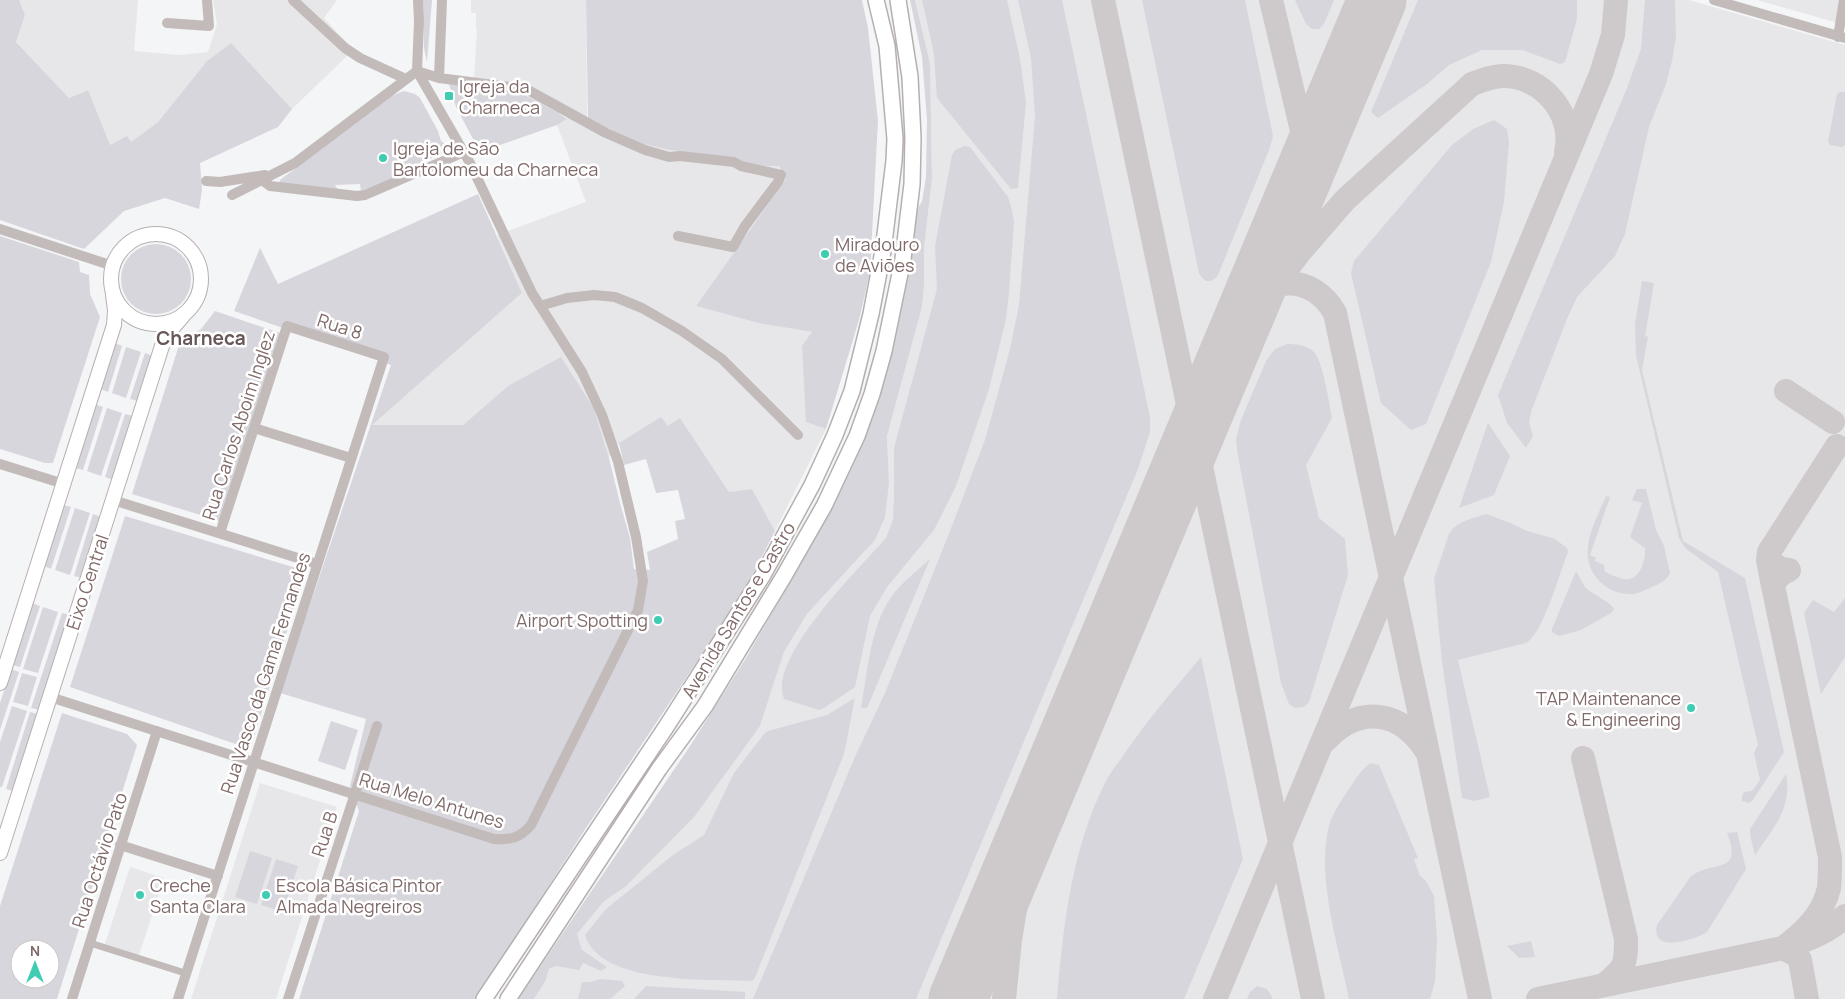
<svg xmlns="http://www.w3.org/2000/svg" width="1845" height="999" font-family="Manrope,sans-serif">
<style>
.built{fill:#e7e6e8}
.green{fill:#d8d6dd;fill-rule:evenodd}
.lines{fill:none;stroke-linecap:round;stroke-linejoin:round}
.taxiway{stroke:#cecacb;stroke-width:24}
.runway{stroke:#cecacb;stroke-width:59}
.secondary-casing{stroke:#b8b0af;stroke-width:16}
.primary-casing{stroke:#b6afaf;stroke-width:18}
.pedestrian{stroke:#c2bbba;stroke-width:7}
.minor{stroke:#c2bbba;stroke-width:10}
.secondary{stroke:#fff;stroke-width:14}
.primary{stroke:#fff;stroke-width:15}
.poi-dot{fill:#3fccb2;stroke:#fff;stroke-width:2}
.labels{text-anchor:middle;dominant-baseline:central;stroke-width:5;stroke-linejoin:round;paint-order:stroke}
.poi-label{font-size:18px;fill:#816b6a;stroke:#fff;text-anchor:start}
.street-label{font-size:18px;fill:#816b6a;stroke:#fff}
.neighbourhood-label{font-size:19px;font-weight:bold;fill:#685757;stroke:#fff}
</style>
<rect width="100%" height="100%" fill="#f4f5f7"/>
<path class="built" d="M 19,0 L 138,0 L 134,51 L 179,55 L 208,52 L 217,24 L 213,0 L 337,0 L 324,18 L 347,43 L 358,51 L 347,56 L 292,109 L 231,43 L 207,61 L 158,122 L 131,142 L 110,146 L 88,90 L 69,98 L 16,42 L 25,15 Z
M 471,0 L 586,0 L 587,120 L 639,143 L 671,150 L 727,157 L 762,166 L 779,166 L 786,179 L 696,306 L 758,323 L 812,332 L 806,422 L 826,429 L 775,531 L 752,489 L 729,492 L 680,418 L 668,427 L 665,422 L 619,443 L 609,458 L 594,409 L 508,386 L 463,425 L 371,425 L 522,293 L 497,235 L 586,202 L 557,125 L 575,113 L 546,95 L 474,79 L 477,30 L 476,29 L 476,13 L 471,13 Z
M 915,0 L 1689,0 L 1845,45 L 1845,999 L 534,999 L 546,980 L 549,969 L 556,966 L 577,934 L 604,900 L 625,887 L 760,726 L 784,652 L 807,614 L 875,540 L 889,483 L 887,436 L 922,307 L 924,286 L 924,248 L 932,179 L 930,63 Z
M 1757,0 L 1845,0 L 1845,25 Z
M 260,783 L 337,807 L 276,999 L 191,999 Z
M 130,867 L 164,878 L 139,955 L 105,944 Z"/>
<path class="green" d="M 0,0 L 19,0 L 25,15 L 16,42 L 69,98 L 88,90 L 110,145 L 127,136 L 131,142 L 158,122 L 207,61 L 231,43 L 292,109 L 278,127 L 200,163 L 202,190 L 199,209 L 165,198 L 124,211 L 84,249 L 0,220 Z
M 423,0 L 432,0 L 427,62 L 424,48 Z
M 586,0 L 862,0 L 868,28 L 878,121 L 870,272 L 859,320 L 826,429 L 806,422 L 802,346 L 812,332 L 758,323 L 696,306 L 786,179 L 779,166 L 762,166 L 744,163 L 727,157 L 670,150 L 639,143 L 588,119 Z
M 910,0 L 915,0 L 930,63 L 932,179 L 924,248 L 924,286 L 922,307 L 887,436 L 889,483 L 885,517 L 875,540 L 807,614 L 784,652 L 760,726 L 694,817 L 625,887 L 604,901 L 577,934 L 582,950 L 607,967 L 601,971 L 583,963 L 579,970 L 556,966 L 549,969 L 546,980 L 534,999 L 518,999 L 688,749 L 746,658 L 799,566 L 835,490 L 869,409 L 915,213 L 922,201 L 926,177 L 927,120 L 922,57 Z
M 922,0 L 1007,0 L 1020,59 L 1026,102 L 1018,188 L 1011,189 L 937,98 L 934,54 Z
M 1018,0 L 1062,0 L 1150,417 L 1150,432 L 1138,469 L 916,999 L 753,999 L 854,759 L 885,693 L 948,536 L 985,440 L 1010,349 L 1019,305 L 1035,116 L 1031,58 Z
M 1142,0 L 1245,0 L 1273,136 L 1269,150 L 1218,275 C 1211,284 1204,283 1199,273 Z
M 1295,0 L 1334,0 L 1324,24 L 1319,29 L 1312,29 L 1306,24 Z
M 1418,0 L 1577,0 L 1577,19 L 1565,62 L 1560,64 L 1523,50 L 1482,50 L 1449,65 L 1427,84 L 1378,118 L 1371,112 Z
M 1645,0 L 1675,0 L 1676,37 L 1672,61 L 1666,84 L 1649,127 L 1625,234 L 1615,256 L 1577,297 L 1567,319 L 1532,409 L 1529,422 L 1533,436 L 1526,448 L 1507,423 L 1498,395 L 1627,88 L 1641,49 Z
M 449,84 L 521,93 L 557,112 L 567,119 L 557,125 L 480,152 L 456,107 Z
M 404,91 L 415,94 L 420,98 L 438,131 L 441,141 L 451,148 L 422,163 L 422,169 L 361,191 L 360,184 L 335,185 L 338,190 L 279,183 L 280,180 L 381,103 L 391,96 Z
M 1840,92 L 1845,92 L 1845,145 L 1842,147 L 1830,145 L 1828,142 L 1837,94 Z
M 1494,120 L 1507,129 L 1509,142 L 1504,202 L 1491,262 L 1426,424 L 1411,430 L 1381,403 L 1351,273 L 1354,261 L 1452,145 L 1473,129 Z
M 964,146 L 970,147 L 1008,197 L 1011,206 L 1014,221 L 1009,293 L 1006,319 L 989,389 L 956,486 L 934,530 L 887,587 L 870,616 L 855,687 L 824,708 L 819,710 L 784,699 C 767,658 860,568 886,538 L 893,520 L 894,498 L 894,448 L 937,289 L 935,246 L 952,155 L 955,150 Z
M 478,194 L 522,293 L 372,425 L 463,425 L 508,386 L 561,357 L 594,409 L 609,458 L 620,503 L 630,538 L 634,569 L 650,570 L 647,552 L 678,539 L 675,521 L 685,519 L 678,490 L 656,493 L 646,459 L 624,465 L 619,443 L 661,417 L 668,426 L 680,418 L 729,492 L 752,489 L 775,531 L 746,588 L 584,831 L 476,999 L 299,999 L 359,811 L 350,786 L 366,719 L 280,693 L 391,365 L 234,311 L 260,248 L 278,284 Z
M 0,236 L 79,262 L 80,272 L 89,275 L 90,294 L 100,317 L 53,463 L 45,463 L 0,449 Z
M121 279a35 35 0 1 1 70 0a35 35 0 1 1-70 0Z
M 1642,281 L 1654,283 L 1645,336 L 1648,337 L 1642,370 L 1683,541 L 1745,578 L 1784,752 L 1753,800 L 1749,803 L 1742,801 L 1742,797 L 1744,792 L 1752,791 L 1760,780 L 1754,753 L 1758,745 L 1718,572 L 1685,548 L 1679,538 L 1636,355 L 1635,324 Z
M 215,311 L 280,333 L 220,521 L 132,494 L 180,342 L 201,329 Z
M 115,343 L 122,346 L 108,392 L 100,389 Z
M 1287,344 C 1296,344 1306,345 1313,351 C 1323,360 1329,403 1332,418 L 1306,465 L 1319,518 L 1345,539 L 1348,575 L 1309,702 L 1304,707 L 1295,708 L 1289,704 L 1281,683 L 1238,456 L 1236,439 L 1241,420 L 1266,361 L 1275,349 Z
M 126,347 L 141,352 L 126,398 L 112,393 Z
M 145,353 L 153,356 L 138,401 L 130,399 Z
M 95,404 L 103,407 L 83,470 L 75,468 Z
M 107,408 L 122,413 L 101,476 L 87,471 Z
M 125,414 L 133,416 L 113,480 L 105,477 Z
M 1488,423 L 1510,456 L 1494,495 L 1459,508 Z
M 1637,489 L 1646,489 L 1656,530 L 1664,546 L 1670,573 C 1666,581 1659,584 1652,587 C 1645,590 1637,595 1630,594 C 1611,594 1594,581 1589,563 C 1583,541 1598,516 1606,496 L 1610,497 L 1590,555 L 1596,558 L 1595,561 L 1604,565 L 1605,572 C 1612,575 1621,580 1629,579 C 1641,577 1646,558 1645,548 L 1630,537 L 1642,503 L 1632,500 Z
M 63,505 L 71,507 L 51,569 L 44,566 Z
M 75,508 L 90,513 L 70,575 L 55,570 Z
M 93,514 L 101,517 L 82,578 L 74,576 Z
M 1486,514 L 1508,522 L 1527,531 L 1555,539 L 1567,548 L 1568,552 C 1560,572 1543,634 1526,643 L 1458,660 L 1490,797 L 1474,801 L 1462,798 L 1442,662 L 1434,579 L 1449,534 C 1457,521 1472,519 1486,514 Z
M 125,516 L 306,571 L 250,749 L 70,687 Z
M 930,559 L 867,708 L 861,708 C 868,671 870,621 896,591 C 905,580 918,570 930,559 Z
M 1576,571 C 1580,577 1582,584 1587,589 C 1594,595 1611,602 1614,609 L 1611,613 L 1581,630 L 1559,636 L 1552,632 L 1552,629 Z
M 1845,598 L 1845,657 L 1821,694 L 1804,613 L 1813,600 L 1834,612 Z
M 32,603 L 40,606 L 20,667 L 12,665 Z
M 43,607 L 58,612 L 38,673 L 23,669 Z
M 62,613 L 70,615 L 40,710 L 31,708 Z
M 1201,657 L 1243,859 L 1184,999 L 1057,999 C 1063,926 1072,847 1106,781 C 1111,771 1119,762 1125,753 C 1148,719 1175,688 1201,657 Z
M 11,669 L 19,672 L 0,730 L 0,703 Z
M 22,673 L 37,677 L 28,706 L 13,702 Z
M 855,698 L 844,754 L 754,980 L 750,981 C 708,979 600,985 585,935 L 606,909 L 673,855 L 704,835 L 734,773 L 764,734 L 768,731 L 827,715 Z
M 12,706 L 27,711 L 2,787 L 0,787 L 0,742 Z
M 30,712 L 38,714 L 14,791 L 6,789 Z
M 62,713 L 127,734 L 137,745 L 57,999 L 0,999 L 0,906 ZM 20,949 L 50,949 L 50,979 L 20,979 Z
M 331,721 L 358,730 L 345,770 L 318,761 Z
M 1371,763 L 1379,765 L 1418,858 L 1414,859 L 1420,876 L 1426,881 L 1434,896 L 1437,940 L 1435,981 L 1430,999 L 1349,999 C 1339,948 1317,881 1328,830 C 1331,816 1339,804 1347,792 C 1354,782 1360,770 1371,763 Z
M 1786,774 C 1793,808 1772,830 1755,855 L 1751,839 L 1750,829 Z
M 1737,832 L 1746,869 L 1707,932 C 1694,940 1650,954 1657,925 L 1691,876 C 1712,860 1744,875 1727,833 Z
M 250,851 L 272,858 L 257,904 L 235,897 Z
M 276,859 L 298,866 L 283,912 L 261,905 Z
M 1531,941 L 1535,957 L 1519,958 L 1507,946 Z
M 601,979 L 622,981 L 625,986 L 610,999 L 578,999 L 582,982 L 590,982 Z
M 646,986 L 745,992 L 745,999 L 634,999 Z
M 1257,986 L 1267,989 L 1273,999 L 1247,999 L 1250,992 Z"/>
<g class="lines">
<path class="taxiway" d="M 1103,0 L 1313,999
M 1271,0 L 1309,160
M 1245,314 C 1266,273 1313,274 1335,313 L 1480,999
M 1215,386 L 1238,343 L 1272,289 L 1299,253 L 1345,200 L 1472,84 C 1482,80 1491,77 1502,76 C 1542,75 1575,114 1566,152
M 1786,391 L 1833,422
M 1768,560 L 1781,569 L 1789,570 C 1780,574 1776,578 1773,586 L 1768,560 L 1769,552 L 1837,446
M 1773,586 L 1830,857 C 1830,867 1830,878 1829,888 C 1823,915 1804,932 1783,948
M 1325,741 C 1359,704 1401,710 1427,752
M 1583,758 L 1626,939 C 1626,966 1625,968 1604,985
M 1783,948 L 1796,955 L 1800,960 L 1807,999
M 1004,999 L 1010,940 L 1019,885 L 1039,805
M 1215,999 L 1601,74 L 1613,35 L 1616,0
M 1538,999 L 1783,948 C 1805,941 1828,933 1845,916"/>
<path class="runway" d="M 958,999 L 1377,0"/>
<defs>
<path id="secondary" d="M111 279a45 45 0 1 1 90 0a45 45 0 1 1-90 0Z
M 0,683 L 114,325 L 115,310 L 113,295
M 0,853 L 162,346 L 170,331 L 183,316"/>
<path id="primary" d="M 484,999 L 666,727 L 763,575 L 812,485 L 835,435 L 852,391 L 871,314 L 883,251 L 894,161 L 895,139 L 887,46 L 876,0
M 508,999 L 659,769 L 705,706 L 784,576 L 824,506 L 857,436 L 872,394 L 884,351 L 903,259 L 912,184 L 913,138 L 910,77 L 898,0"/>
</defs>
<use href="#secondary" class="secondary-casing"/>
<use href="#primary" class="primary-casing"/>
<path class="pedestrian" d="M 90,943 L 185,973"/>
<path class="minor" d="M 293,0 L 345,48 L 360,58 L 406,79
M 1714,0 L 1845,38
M 167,23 L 209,26 L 207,0
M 1838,37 L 1844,0
M 417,71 L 439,78 L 526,89 L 606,133 L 645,150 L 669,157 L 680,156 L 734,162 L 741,166 L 781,175 L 778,182 L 745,226 L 733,247 L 678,236
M 417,71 L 419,21 L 418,0
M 439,78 L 442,0
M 262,180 L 270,186 L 357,196 L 365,195 L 464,152
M 206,181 L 220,182 L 265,175
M 232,195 L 295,163 L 417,71
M 0,229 L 113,266
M 540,306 L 567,298 L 594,295 L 615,297 L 642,308 L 682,331 L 722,359 L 798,435
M 254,428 L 351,458
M 0,464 L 64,484
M 113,500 L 317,564
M 50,697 L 494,839 C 511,840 520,838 531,825 L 638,610 L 643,581 L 636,537 L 618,462 L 602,415 L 582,372 L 532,293 L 470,163 L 417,71
M 120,845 L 218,876
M 72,999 L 157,731
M 178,999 L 384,357 L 287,326 L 220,533
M 288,999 L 377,726"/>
<use href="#secondary" class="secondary"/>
<use href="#primary" class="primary"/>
</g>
<g class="poi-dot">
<rect x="444" y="91" width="10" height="10" rx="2.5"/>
<circle cx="383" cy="158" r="5"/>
<circle cx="825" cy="254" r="5"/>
<circle cx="658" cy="620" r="5"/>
<circle cx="1691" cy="708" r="5"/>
<circle cx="140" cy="895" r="5"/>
<circle cx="266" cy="895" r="5"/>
</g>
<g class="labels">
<g class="poi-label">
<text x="459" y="86">Igreja da<tspan x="459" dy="21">Charneca</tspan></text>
<text x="393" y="148">Igreja de São<tspan x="393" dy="21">Bartolomeu da Charneca</tspan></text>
<text x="835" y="244">Miradouro<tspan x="835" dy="21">de Aviões</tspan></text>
<text x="648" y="620" text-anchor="end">Airport Spotting</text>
<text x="1681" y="698" text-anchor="end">TAP Maintenance<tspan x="1681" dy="21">&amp; Engineering</tspan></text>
<text x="150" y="885">Creche<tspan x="150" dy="21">Santa Clara</tspan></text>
<text x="276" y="885">Escola Básica Pintor<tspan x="276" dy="21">Almada Negreiros</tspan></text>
</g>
<g class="street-label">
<text transform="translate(340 326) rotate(18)">Rua 8</text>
<text transform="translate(238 425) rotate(-72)">Rua Carlos Aboim Inglez</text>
<text transform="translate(87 582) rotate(-72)">Eixo Central</text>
<text transform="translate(738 610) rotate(-59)">Avenida Santos e Castro</text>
<text transform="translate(265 673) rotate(-72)">Rua Vasco da Gama Fernandes</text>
<text transform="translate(432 800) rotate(17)">Rua Melo Antunes</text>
<text transform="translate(324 834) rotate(-72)">Rua B</text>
<text transform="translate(99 860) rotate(-72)">Rua Octávio Pato</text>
</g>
<g class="neighbourhood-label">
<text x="201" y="338">Charneca</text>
</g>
</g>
<g transform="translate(35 964)"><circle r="24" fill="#ffffff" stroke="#cdc4c3"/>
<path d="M0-4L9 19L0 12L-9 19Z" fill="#3fccb2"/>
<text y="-8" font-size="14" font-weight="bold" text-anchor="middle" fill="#816b6a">N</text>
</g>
</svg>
